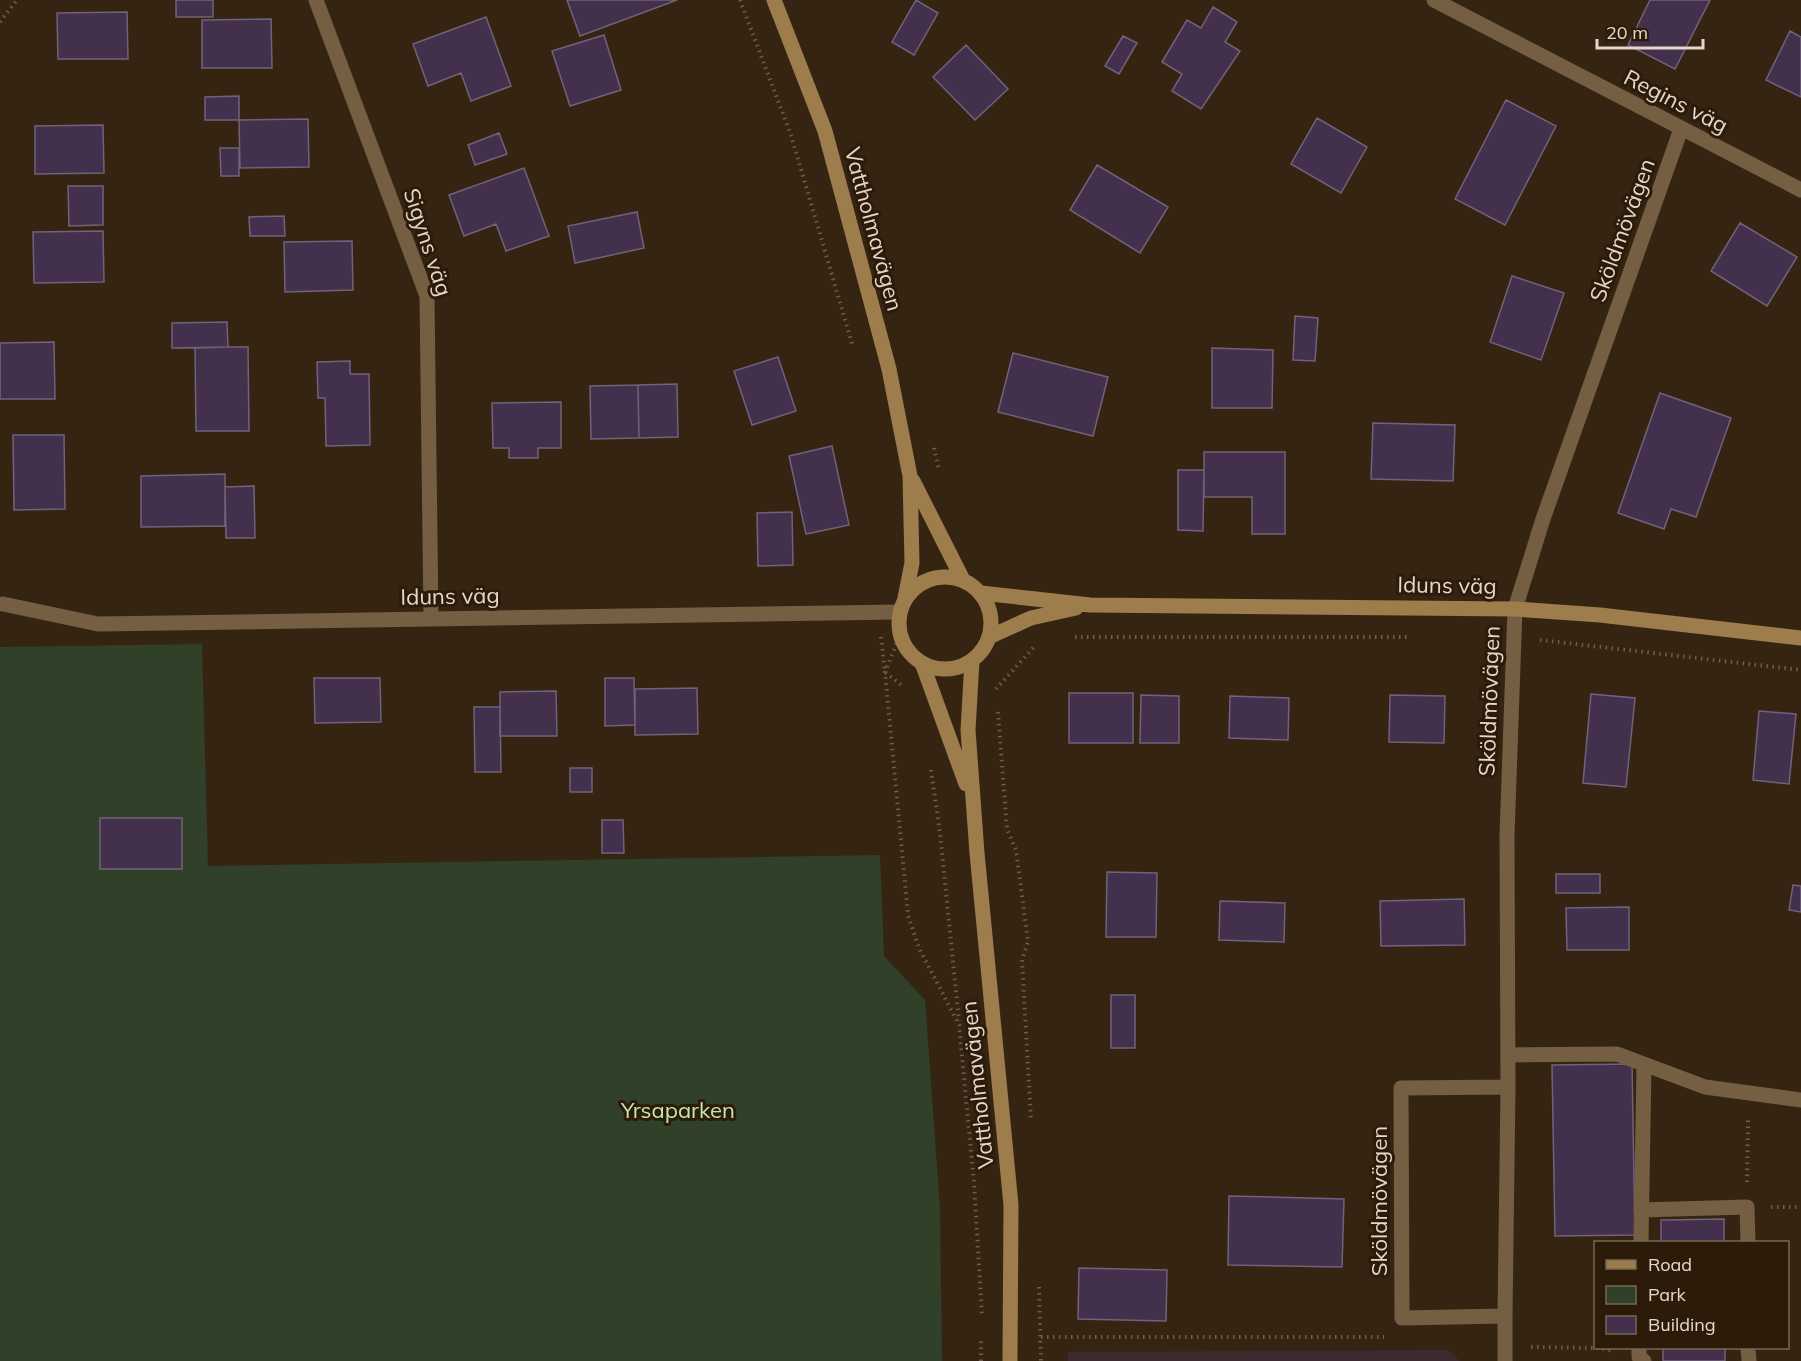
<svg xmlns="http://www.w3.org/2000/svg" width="1801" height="1361" font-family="Mulish,sans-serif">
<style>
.education{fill:#3d2a30}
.green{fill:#304029}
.building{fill:#43304c;stroke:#716279;stroke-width:1.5}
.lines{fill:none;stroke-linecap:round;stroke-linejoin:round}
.path{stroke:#6d5d4d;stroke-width:4;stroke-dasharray:1.5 4.5;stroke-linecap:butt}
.lane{stroke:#745f42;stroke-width:15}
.street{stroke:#745f42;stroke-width:15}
.secondary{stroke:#9e7d4d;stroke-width:15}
.labels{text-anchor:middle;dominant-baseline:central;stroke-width:6;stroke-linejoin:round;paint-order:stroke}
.street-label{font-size:22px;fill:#e4d8cd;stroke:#2c1b09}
.park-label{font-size:22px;fill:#c1e6b0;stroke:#2c1b09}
</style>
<rect width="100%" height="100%" fill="#362413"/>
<path class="education" d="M 1448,1350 L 1460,1361 L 1068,1361 L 1068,1352 Z"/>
<path class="green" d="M 202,644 L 208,866 L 880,855 L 884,956 L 925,1000 L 940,1209 L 942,1361 L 0,1361 L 0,647 Z"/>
<path class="building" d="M 176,0 L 213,0 L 213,17 L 176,17 Z
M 567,0 L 677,0 L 580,36 Z
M 916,0 L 938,13 L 914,55 L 892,42 Z
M 1650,0 L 1710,0 L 1675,69 L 1628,45 Z
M 1213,7 L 1237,22 L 1225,42 L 1240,51 L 1201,109 L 1172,91 L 1182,74 L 1162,62 L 1187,20 L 1201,28 Z
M 127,12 L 128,59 L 58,59 L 57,13 Z
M 486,17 L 511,86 L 471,101 L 461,73 L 428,86 L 413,44 Z
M 271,19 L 272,68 L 202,68 L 202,20 Z
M 1790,31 L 1801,37 L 1801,97 L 1766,80 Z
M 604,35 L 621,90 L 570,106 L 552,51 Z
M 1123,36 L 1137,43 L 1119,74 L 1105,66 Z
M 966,45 L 1008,89 L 975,120 L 933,77 Z
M 239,96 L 239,120 L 205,120 L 205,97 Z
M 1506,100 L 1556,126 L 1505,225 L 1455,199 Z
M 1317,118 L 1367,147 L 1341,193 L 1291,164 Z
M 308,119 L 309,167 L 240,168 L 239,120 Z
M 103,125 L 104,173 L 35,174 L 35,126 Z
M 499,133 L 507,154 L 475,165 L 468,145 Z
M 220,148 L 239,148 L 239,176 L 221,176 Z
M 1097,165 L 1168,207 L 1140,253 L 1070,210 Z
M 524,168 L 549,236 L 506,251 L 496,224 L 464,236 L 449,195 Z
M 68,186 L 103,186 L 103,225 L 69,226 Z
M 637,212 L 644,248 L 575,263 L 568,226 Z
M 284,216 L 285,236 L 250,236 L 249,217 Z
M 1740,223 L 1797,257 L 1767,306 L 1711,271 Z
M 103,231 L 104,282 L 34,283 L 33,232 Z
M 352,241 L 353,290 L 285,292 L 284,242 Z
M 1512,276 L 1564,293 L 1541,360 L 1490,342 Z
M 1295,316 L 1318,318 L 1315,361 L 1293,360 Z
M 227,322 L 228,347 L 172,348 L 172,323 Z
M 54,342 L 55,399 L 0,399 L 0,343 Z
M 228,347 L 248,347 L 249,431 L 196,431 L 195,348 Z
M 1212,348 L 1273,350 L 1272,408 L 1212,408 Z
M 1013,353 L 1108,377 L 1093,436 L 998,412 Z
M 778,357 L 796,411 L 752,425 L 734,371 Z
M 350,361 L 350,374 L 369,374 L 370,445 L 326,446 L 325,398 L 318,398 L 317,362 Z
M 677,384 L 678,437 L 639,438 L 638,385 Z
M 638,385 L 639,438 L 591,439 L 590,386 Z
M 1660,393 L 1731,418 L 1696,517 L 1671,509 L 1664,529 L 1618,513 Z
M 561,402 L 561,448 L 538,448 L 538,458 L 509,458 L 509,448 L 493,448 L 492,403 Z
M 1373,423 L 1455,425 L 1453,481 L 1371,479 Z
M 13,435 L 64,435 L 65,509 L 14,510 Z
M 832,446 L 849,525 L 806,534 L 789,456 Z
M 1204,452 L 1285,452 L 1285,534 L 1252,534 L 1252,497 L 1204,497 Z
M 1178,470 L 1204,470 L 1203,531 L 1178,530 Z
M 225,474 L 225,526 L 141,527 L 141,476 Z
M 254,486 L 255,538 L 226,538 L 225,487 Z
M 792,512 L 793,565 L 758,566 L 757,513 Z
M 314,678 L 380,678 L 381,722 L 315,723 Z
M 605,678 L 634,678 L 635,725 L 605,726 Z
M 697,688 L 698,734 L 635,735 L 635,689 Z
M 556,691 L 557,736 L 500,736 L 500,692 Z
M 1069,693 L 1133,693 L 1133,743 L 1069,743 Z
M 1591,694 L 1635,698 L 1626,787 L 1583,783 Z
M 1141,695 L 1179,696 L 1179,743 L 1140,743 Z
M 1390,695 L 1445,696 L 1444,743 L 1389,742 Z
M 1230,696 L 1289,698 L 1288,740 L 1229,738 Z
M 474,707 L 500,707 L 501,772 L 475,772 Z
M 1759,711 L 1796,714 L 1789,784 L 1753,780 Z
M 570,768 L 592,768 L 592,792 L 570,792 Z
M 100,818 L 182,818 L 182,869 L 100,869 Z
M 602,820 L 623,820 L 624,853 L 602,853 Z
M 1107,872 L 1157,873 L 1156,937 L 1106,937 Z
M 1556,874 L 1600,874 L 1600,893 L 1556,893 Z
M 1793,885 L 1801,886 L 1801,912 L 1789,910 Z
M 1464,899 L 1465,945 L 1381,946 L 1380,901 Z
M 1220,901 L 1285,903 L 1284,942 L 1219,940 Z
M 1629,907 L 1629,950 L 1567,950 L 1566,908 Z
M 1111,995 L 1135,995 L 1135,1048 L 1111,1048 Z
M 1632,1064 L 1635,1235 L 1555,1236 L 1552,1065 Z
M 1229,1196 L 1344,1199 L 1342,1267 L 1228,1265 Z
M 1724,1219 L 1724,1242 L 1661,1242 L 1661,1220 Z
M 1079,1268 L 1167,1270 L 1166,1321 L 1078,1319 Z
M 1663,1348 L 1725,1348 L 1725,1361 L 1663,1361 Z"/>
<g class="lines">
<path class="path" d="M 740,0 L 791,135 L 853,347
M 0,22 L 17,0
M 934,448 L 939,470
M 881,637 L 885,672 L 901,685
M 1075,637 L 1407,637
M 899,638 L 885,672 L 908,915 L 919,948 L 959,1025 L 974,1182 L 982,1315
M 1540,640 L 1801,670
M 996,689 L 1035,646
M 998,712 L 1007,829 L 1016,850 L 1028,942 L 1022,960 L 1031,1120
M 931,770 L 940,833 L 959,1021
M 1747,1182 L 1748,1117
M 1771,1207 L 1801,1207
M 1039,1287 L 1041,1361
M 1041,1337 L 1384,1337
M 1531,1347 L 1599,1348 L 1613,1351
M 981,1361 L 981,1338"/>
<path class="lane" d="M 1508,1055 L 1617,1054 L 1705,1087 L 1801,1100
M 1641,1210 L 1747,1207 L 1748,1242
M 1641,1242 L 1644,1065
M 1639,1348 L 1639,1357 L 1644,1361
M 1748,1348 L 1749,1361
M 1505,1361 L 1505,1316"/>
<path class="street" d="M 316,0 L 427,296 L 431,619
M 1434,0 L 1801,190
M 3,604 L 98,624 L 900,612
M 1508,1087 L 1505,1316 L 1402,1318 L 1401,1088 L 1508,1087 L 1507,835 L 1515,609 L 1543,519 L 1681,129"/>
<path class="secondary" d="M 774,0 L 825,131 L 889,369 L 910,476 L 912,563 L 905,598
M 913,481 L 963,580
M899 623a46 46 0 1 1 92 0a46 46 0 1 1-92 0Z
M 981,593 L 1090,605 L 1515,609 L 1600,615 L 1801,638
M 989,637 L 1031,618 L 1076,608
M 972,661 L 968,730 L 977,853 L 1011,1205 L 1010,1361
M 922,663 L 966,784"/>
</g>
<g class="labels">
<g class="street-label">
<text transform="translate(1676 101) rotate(27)">Regins väg</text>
<text transform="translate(874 229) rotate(75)">Vattholmavägen</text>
<text transform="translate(1622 230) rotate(-70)">Sköldmövägen</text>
<text transform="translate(428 242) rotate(72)">Sigyns väg</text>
<text transform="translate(1447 585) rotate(1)">Iduns väg</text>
<text transform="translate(450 596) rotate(-1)">Iduns väg</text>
<text transform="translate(1489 701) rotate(-88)">Sköldmövägen</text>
<text transform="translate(977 1085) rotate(-96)">Vattholmavägen</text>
<text transform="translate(1379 1201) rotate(-90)">Sköldmövägen</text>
</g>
<g class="park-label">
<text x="678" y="1110">Yrsaparken</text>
</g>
</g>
<rect x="1594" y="1241" width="195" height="108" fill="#2c1b09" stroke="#766757" stroke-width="1.5"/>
<rect x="1606" y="1260" width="30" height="9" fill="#9e7d4d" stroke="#766757" stroke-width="1.5"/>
<text x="1648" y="1271" font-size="18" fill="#e4d8cd">Road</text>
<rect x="1606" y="1286" width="30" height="18" fill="#304029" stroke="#766757" stroke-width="1.5"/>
<text x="1648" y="1301" font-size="18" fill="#e4d8cd">Park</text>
<rect x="1606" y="1316" width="30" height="18" fill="#43304c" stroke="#766757" stroke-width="1.5"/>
<text x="1648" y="1331" font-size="18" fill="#e4d8cd">Building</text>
<path d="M1597 39v9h106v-9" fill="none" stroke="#e4d8cd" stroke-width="3"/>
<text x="1606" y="39" font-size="18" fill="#e4d8cd" stroke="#2c1b09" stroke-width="4.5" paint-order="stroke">20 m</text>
</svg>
